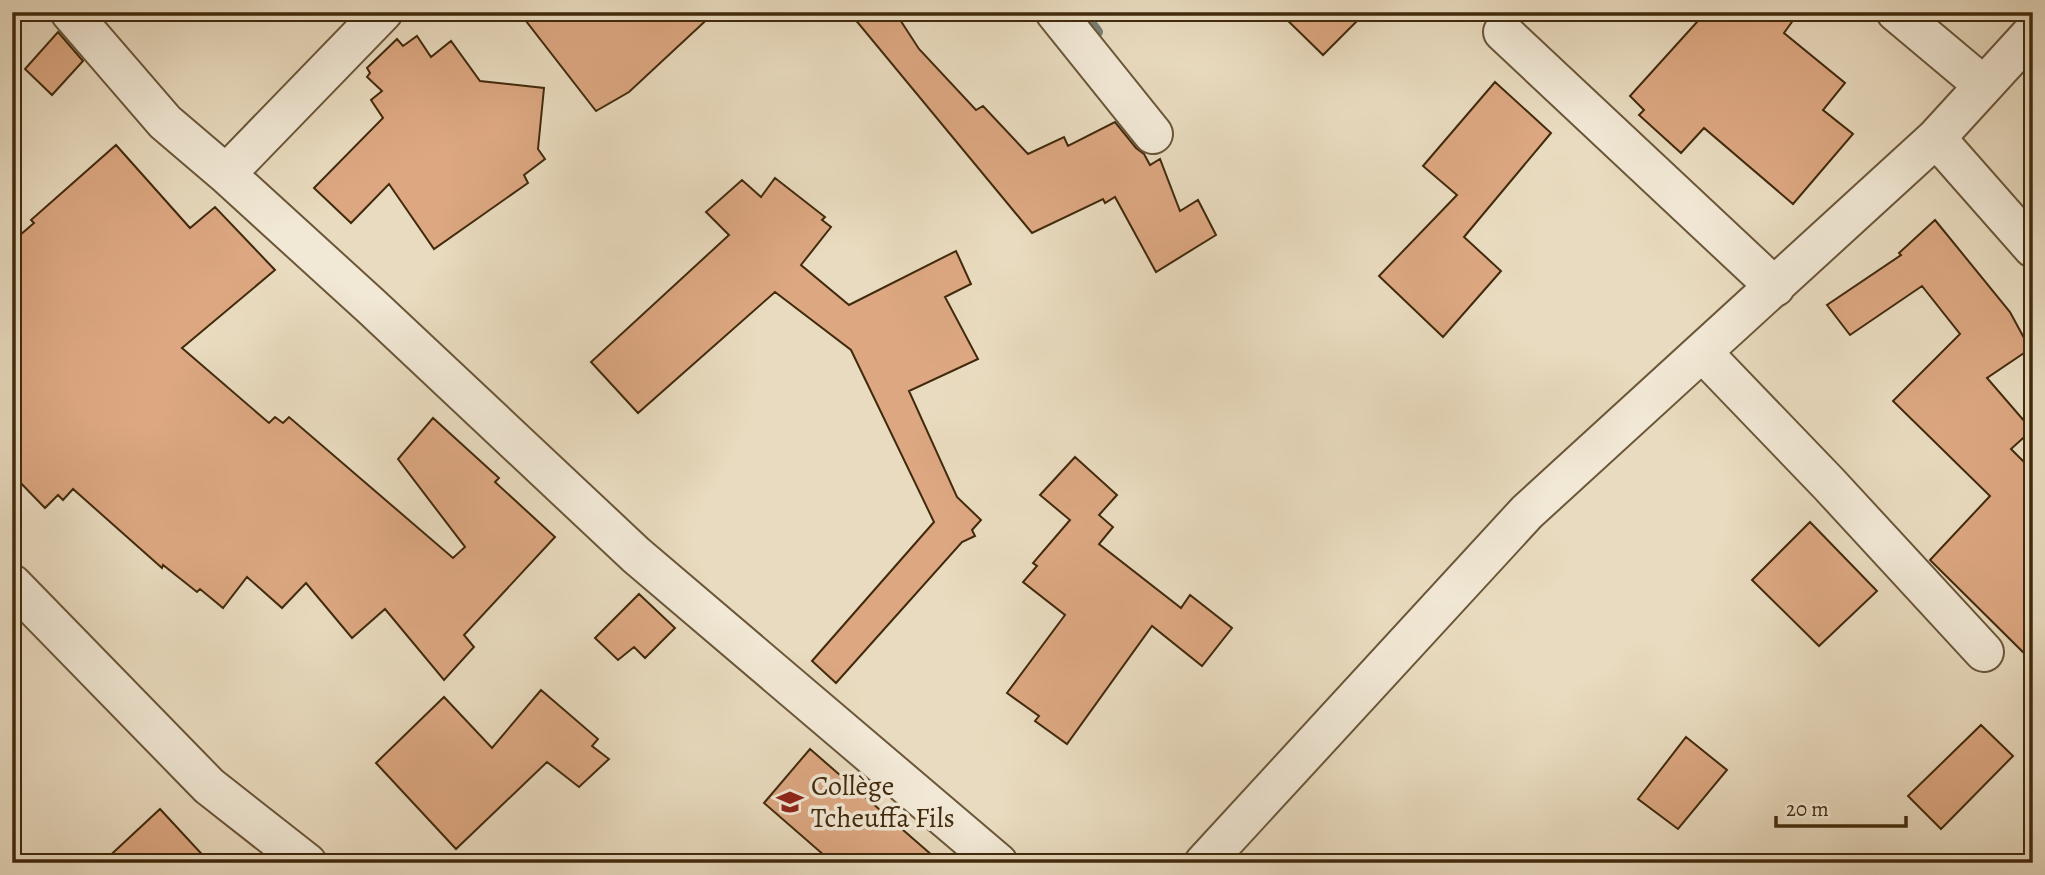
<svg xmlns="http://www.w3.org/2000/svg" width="2045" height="875" font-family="Alegreya,serif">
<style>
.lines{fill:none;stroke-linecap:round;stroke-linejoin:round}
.stream{stroke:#787f76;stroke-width:12}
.building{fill:#dca781;stroke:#412a0c;stroke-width:2}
.minor-casing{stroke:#6b5639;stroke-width:42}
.minor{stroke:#f1e8d5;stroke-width:38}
.labels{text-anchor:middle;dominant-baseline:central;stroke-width:7;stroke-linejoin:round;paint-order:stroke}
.poi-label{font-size:28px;fill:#412a0c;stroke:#f1e8d5;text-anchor:start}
</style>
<rect width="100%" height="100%" fill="#e9dbbf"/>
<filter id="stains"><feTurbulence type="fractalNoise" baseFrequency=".00286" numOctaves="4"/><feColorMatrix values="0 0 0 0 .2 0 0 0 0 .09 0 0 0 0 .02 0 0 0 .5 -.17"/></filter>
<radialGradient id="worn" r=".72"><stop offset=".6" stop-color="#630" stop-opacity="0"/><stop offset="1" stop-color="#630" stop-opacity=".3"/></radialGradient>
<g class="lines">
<path class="stream" d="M 1082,12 L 1097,32"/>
</g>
<path class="building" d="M 519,12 L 715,12 L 629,92 L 596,111 Z
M 849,12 L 895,12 L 919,49 L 976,110 L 983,106 L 1028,154 L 1064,137 L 1068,146 L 1115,122 L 1136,148 L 1144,154 L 1150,165 L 1160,159 L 1180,211 L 1198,200 L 1216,235 L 1156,272 L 1115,197 L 1105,203 L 1103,199 L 1032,233 Z
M 1279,12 L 1366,12 L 1323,55 Z
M 1706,12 L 1799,12 L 1784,33 L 1845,83 L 1823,110 L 1853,134 L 1793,204 L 1704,128 L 1681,153 L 1639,115 L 1644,110 L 1630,96 Z
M 58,32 L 83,61 L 52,95 L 25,69 Z
M 417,36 L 431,57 L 451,41 L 480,81 L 544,88 L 538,149 L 545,159 L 524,175 L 528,183 L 434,249 L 389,184 L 351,223 L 314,188 L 383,118 L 371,100 L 382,91 L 367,77 L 370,73 L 367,68 L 397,39 L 403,46 Z
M 1495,82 L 1551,133 L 1464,237 L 1501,271 L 1443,337 L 1379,276 L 1457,195 L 1423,166 Z
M 116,145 L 190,228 L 215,207 L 275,270 L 182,348 L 269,423 L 275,417 L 283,423 L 289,417 L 453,558 L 465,547 L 398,459 L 433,418 L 499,478 L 495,482 L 555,537 L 464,635 L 474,647 L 444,680 L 385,609 L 352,638 L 306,583 L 282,608 L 247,577 L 223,608 L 200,589 L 197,592 L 163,565 L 162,568 L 73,489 L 63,500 L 58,495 L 45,508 L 12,474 L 12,242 L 34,223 L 31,220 Z
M 775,178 L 825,217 L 822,220 L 831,227 L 801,265 L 849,305 L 956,251 L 971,284 L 945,297 L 978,359 L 909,391 L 957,497 L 981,520 L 972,530 L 975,536 L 962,542 L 836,683 L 812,661 L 934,522 L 851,350 L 775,292 L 638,413 L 591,362 L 729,235 L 706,212 L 742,180 L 761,197 Z
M 1935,220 L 2010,312 L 2030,349 L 1987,378 L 2032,430 L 2011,449 L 2033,471 L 2033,662 L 1930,560 L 1990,496 L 1893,401 L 1960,334 L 1922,286 L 1850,335 L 1827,305 L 1901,255 L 1899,253 Z
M 1075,457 L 1117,495 L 1099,515 L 1113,527 L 1099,544 L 1181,608 L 1190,595 L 1232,628 L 1202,666 L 1152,626 L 1067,744 L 1035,721 L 1039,716 L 1007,693 L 1065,615 L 1023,582 L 1037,566 L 1033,563 L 1070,520 L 1040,495 Z
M 1810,522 L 1877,591 L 1819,646 L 1752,580 Z
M 639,594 L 675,628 L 645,658 L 634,647 L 618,660 L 595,638 Z
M 541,690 L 598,739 L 592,746 L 609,759 L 579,787 L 547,762 L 456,849 L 376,763 L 444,697 L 492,748 Z
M 1981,725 L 2013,756 L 1941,829 L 1908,796 Z
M 1686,737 L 1727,770 L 1678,829 L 1638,799 Z
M 810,749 L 941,863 L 833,863 L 764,803 Z
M 160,809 L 210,863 L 102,863 Z"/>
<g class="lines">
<defs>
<path id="minor" d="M 70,12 L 165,122 L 226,174 L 372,307 L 636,555 L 998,863
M 1055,12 L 1153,134
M 1896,12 L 1983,85
M 1503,32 L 1775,287
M 1936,138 L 2033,248
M 226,174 L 383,12
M 1703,353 L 1829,484 L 1984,652
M 12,584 L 209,786 L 307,863
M 1204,863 L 1527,512 L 1936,138 L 2033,32"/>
</defs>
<use href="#minor" class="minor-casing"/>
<use href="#minor" class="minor"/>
</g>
<defs>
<symbol id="school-bare" viewBox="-9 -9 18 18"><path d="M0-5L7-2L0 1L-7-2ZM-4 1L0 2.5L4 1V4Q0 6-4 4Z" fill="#8f2418" stroke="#f1e8d5" stroke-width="2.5" paint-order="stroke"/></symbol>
</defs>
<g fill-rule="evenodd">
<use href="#school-bare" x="771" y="783" width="38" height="38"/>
</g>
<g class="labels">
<g class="poi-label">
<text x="811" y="786">Collège<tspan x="811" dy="32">Tcheuffa Fils</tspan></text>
</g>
</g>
<rect width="2045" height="875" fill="none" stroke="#e9dbbf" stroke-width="42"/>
<rect x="14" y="14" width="2017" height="847" fill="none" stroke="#412a0c" stroke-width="3.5"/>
<rect x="21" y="21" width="2003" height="833" fill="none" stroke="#412a0c" stroke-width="2"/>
<path d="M1776 816v10h130v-10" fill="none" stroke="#412a0c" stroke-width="3.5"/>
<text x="1786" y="816" font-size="21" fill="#412a0c" stroke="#f1e8d5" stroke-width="5" paint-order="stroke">20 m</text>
<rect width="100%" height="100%" filter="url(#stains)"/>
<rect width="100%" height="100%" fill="url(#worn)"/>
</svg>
